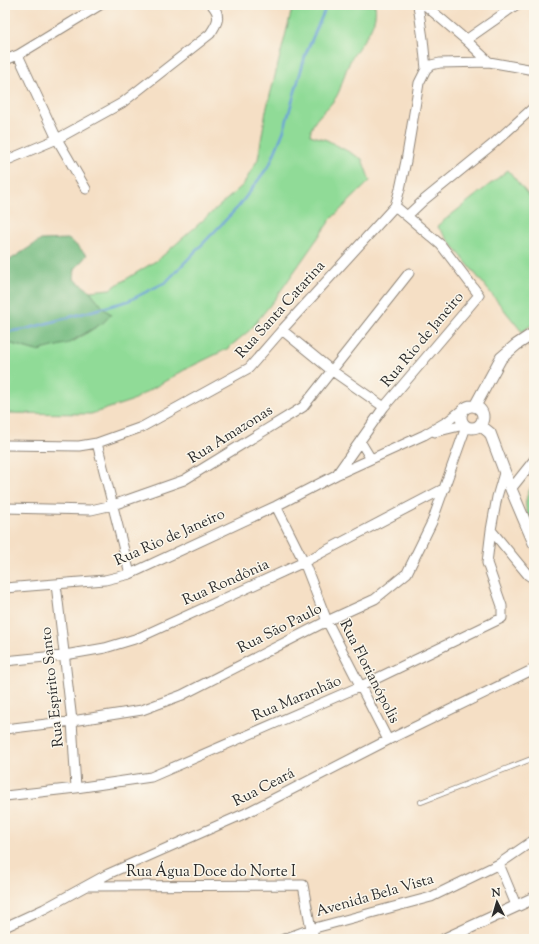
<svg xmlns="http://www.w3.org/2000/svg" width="539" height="944" font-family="'Sorts Mill Goudy',serif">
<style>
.green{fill:#90db97;stroke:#5e8361}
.forest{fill:#74bb80;stroke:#507356}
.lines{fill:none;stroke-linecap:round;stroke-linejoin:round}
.stream{stroke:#6ba0d8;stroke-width:2.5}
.service-casing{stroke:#908578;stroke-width:6}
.minor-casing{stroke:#908578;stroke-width:11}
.tertiary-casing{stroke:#908578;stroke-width:13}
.service{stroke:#fff;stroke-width:4.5}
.minor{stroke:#fff;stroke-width:9}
.tertiary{stroke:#fff;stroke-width:11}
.labels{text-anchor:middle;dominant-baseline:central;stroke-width:3;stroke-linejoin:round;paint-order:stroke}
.street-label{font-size:15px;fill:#2b2b2b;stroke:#fbf7ec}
</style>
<rect width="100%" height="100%" fill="#fbf7ec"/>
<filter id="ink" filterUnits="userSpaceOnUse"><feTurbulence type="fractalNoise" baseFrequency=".025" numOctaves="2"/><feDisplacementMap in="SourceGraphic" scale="8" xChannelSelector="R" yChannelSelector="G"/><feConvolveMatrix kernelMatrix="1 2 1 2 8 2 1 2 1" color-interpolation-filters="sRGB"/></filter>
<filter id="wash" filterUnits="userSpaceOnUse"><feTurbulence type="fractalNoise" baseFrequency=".012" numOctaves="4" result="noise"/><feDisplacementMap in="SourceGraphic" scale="16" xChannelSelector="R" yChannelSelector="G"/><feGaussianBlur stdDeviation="0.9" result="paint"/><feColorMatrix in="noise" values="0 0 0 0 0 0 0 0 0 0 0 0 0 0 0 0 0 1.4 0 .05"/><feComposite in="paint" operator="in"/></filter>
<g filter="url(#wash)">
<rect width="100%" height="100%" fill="#f5dfc5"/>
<path class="green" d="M 293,5 L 375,5 C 379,29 356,45 348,66 C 343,76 341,92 334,100 C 325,113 312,118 310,135 L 327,140 L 362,159 L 370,181 L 331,219 L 275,299 L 250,330 L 227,349 L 186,369 L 131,401 L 91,414 L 5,413 L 5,342 L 37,351 L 74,341 L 104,322 L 111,314 L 105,310 L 90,291 L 110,289 L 159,259 L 243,185 L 258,159 L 266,111 Z
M 508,170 L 534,202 L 534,323 L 522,332 L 437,226 Z
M 534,481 L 534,525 C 522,507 524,500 534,481 Z"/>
<path class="forest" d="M 68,239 L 75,244 L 87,255 L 75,269 L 74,279 L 90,291 L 105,310 L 111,314 L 104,322 L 69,343 L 37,351 L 5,342 L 5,263 L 41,240 Z"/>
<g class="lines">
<path class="stream" d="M 5,332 L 26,329 L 128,301 L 166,282 L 239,206 L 270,164 L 284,130 L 306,53 L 327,5"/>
</g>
</g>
<g filter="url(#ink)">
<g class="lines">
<defs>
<path id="service" d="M 421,802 L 534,758"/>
<path id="minor" d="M 418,5 L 423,39 L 426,69
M 425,5 L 466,40 L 489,62
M 466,40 L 516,5
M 18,55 L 57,139 L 86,189
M 5,60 L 18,55 L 100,5
M 5,161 L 57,139 L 122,103 L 210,34 C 217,24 222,16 212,5
M 407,216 L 424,200 L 493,144 L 534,107
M 282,330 L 331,370 L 384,407
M 435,432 L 464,425
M 360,441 L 371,459
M 97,443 L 130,574
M 5,445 L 79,446 L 97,443 L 142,427 L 249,368 L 282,330 L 395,206 L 400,189 L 406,161 L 419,83 L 426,69 L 431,65 L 440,63 L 489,62 L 534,70
M 504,473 L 497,497 L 491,530 L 528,575 L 534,579
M 337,474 L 384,407 L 479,295 L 441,245 L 395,206
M 511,489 L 534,460
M 276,506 L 304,562 L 327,621 L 388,740
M 5,508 L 91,510 L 113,505 L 184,480 L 303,407 L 409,273
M 56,584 L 72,721 L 76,788
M 5,588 L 105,580 L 130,574 L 276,506 L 336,475 L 424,435 L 448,421 L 463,409
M 5,661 L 65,655 L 105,648 L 138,638 L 304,562 L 445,488
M 5,729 L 72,721 L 142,710 L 182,695 L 327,621 L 375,599 L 407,573 L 432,522 L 466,427
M 5,796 L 76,788 L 151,777 L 361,686 L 502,618 L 502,606 L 487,563 L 491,530
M 499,864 L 516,905
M 89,886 L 303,885 L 311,929 L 315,939
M 5,927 L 44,909 L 108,874 L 246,813 L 388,740 L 534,669
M 284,939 L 311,929 L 431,897 L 499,864 L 534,840"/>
<path id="tertiary" d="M461 417a11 11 0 1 1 22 0a11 11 0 1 1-22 0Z
M 475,406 L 501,358 L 516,345 L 534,333
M 480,425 L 490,433 L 511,489 L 534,543
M 445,939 L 534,898"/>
</defs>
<use href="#service" class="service-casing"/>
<use href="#minor" class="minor-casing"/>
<use href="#tertiary" class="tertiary-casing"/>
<use href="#service" class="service"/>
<use href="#minor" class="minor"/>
<use href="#tertiary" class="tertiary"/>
</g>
</g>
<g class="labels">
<g class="street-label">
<text transform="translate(281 310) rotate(-48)">Rua Santa Catarina</text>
<text transform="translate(423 340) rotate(-50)">Rua Rio de Janeiro</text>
<text transform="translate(231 435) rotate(-32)">Rua Amazonas</text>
<text transform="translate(170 538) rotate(-24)">Rua Rio de Janeiro</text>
<text transform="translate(226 583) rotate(-24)">Rua Rondônia</text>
<text transform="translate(280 629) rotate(-27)">Rua São Paulo</text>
<text transform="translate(369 672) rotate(63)">Rua Florianópolis</text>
<text transform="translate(53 687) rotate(-96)">Rua Espírito Santo</text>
<text transform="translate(297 699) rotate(-23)">Rua Maranhão</text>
<text transform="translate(264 788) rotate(-27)">Rua Ceará</text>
<text x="211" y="872">Rua Água Doce do Norte I</text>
<text transform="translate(375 896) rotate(-16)">Avenida Bela Vista</text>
</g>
</g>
<rect width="539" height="944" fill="none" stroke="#fbf7ec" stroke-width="20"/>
<g transform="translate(497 902) rotate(355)" stroke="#fbf7ec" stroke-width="3" paint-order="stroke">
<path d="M0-3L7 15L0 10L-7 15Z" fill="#2b2b2b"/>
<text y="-6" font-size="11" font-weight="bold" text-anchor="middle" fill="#2b2b2b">N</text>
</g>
</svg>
